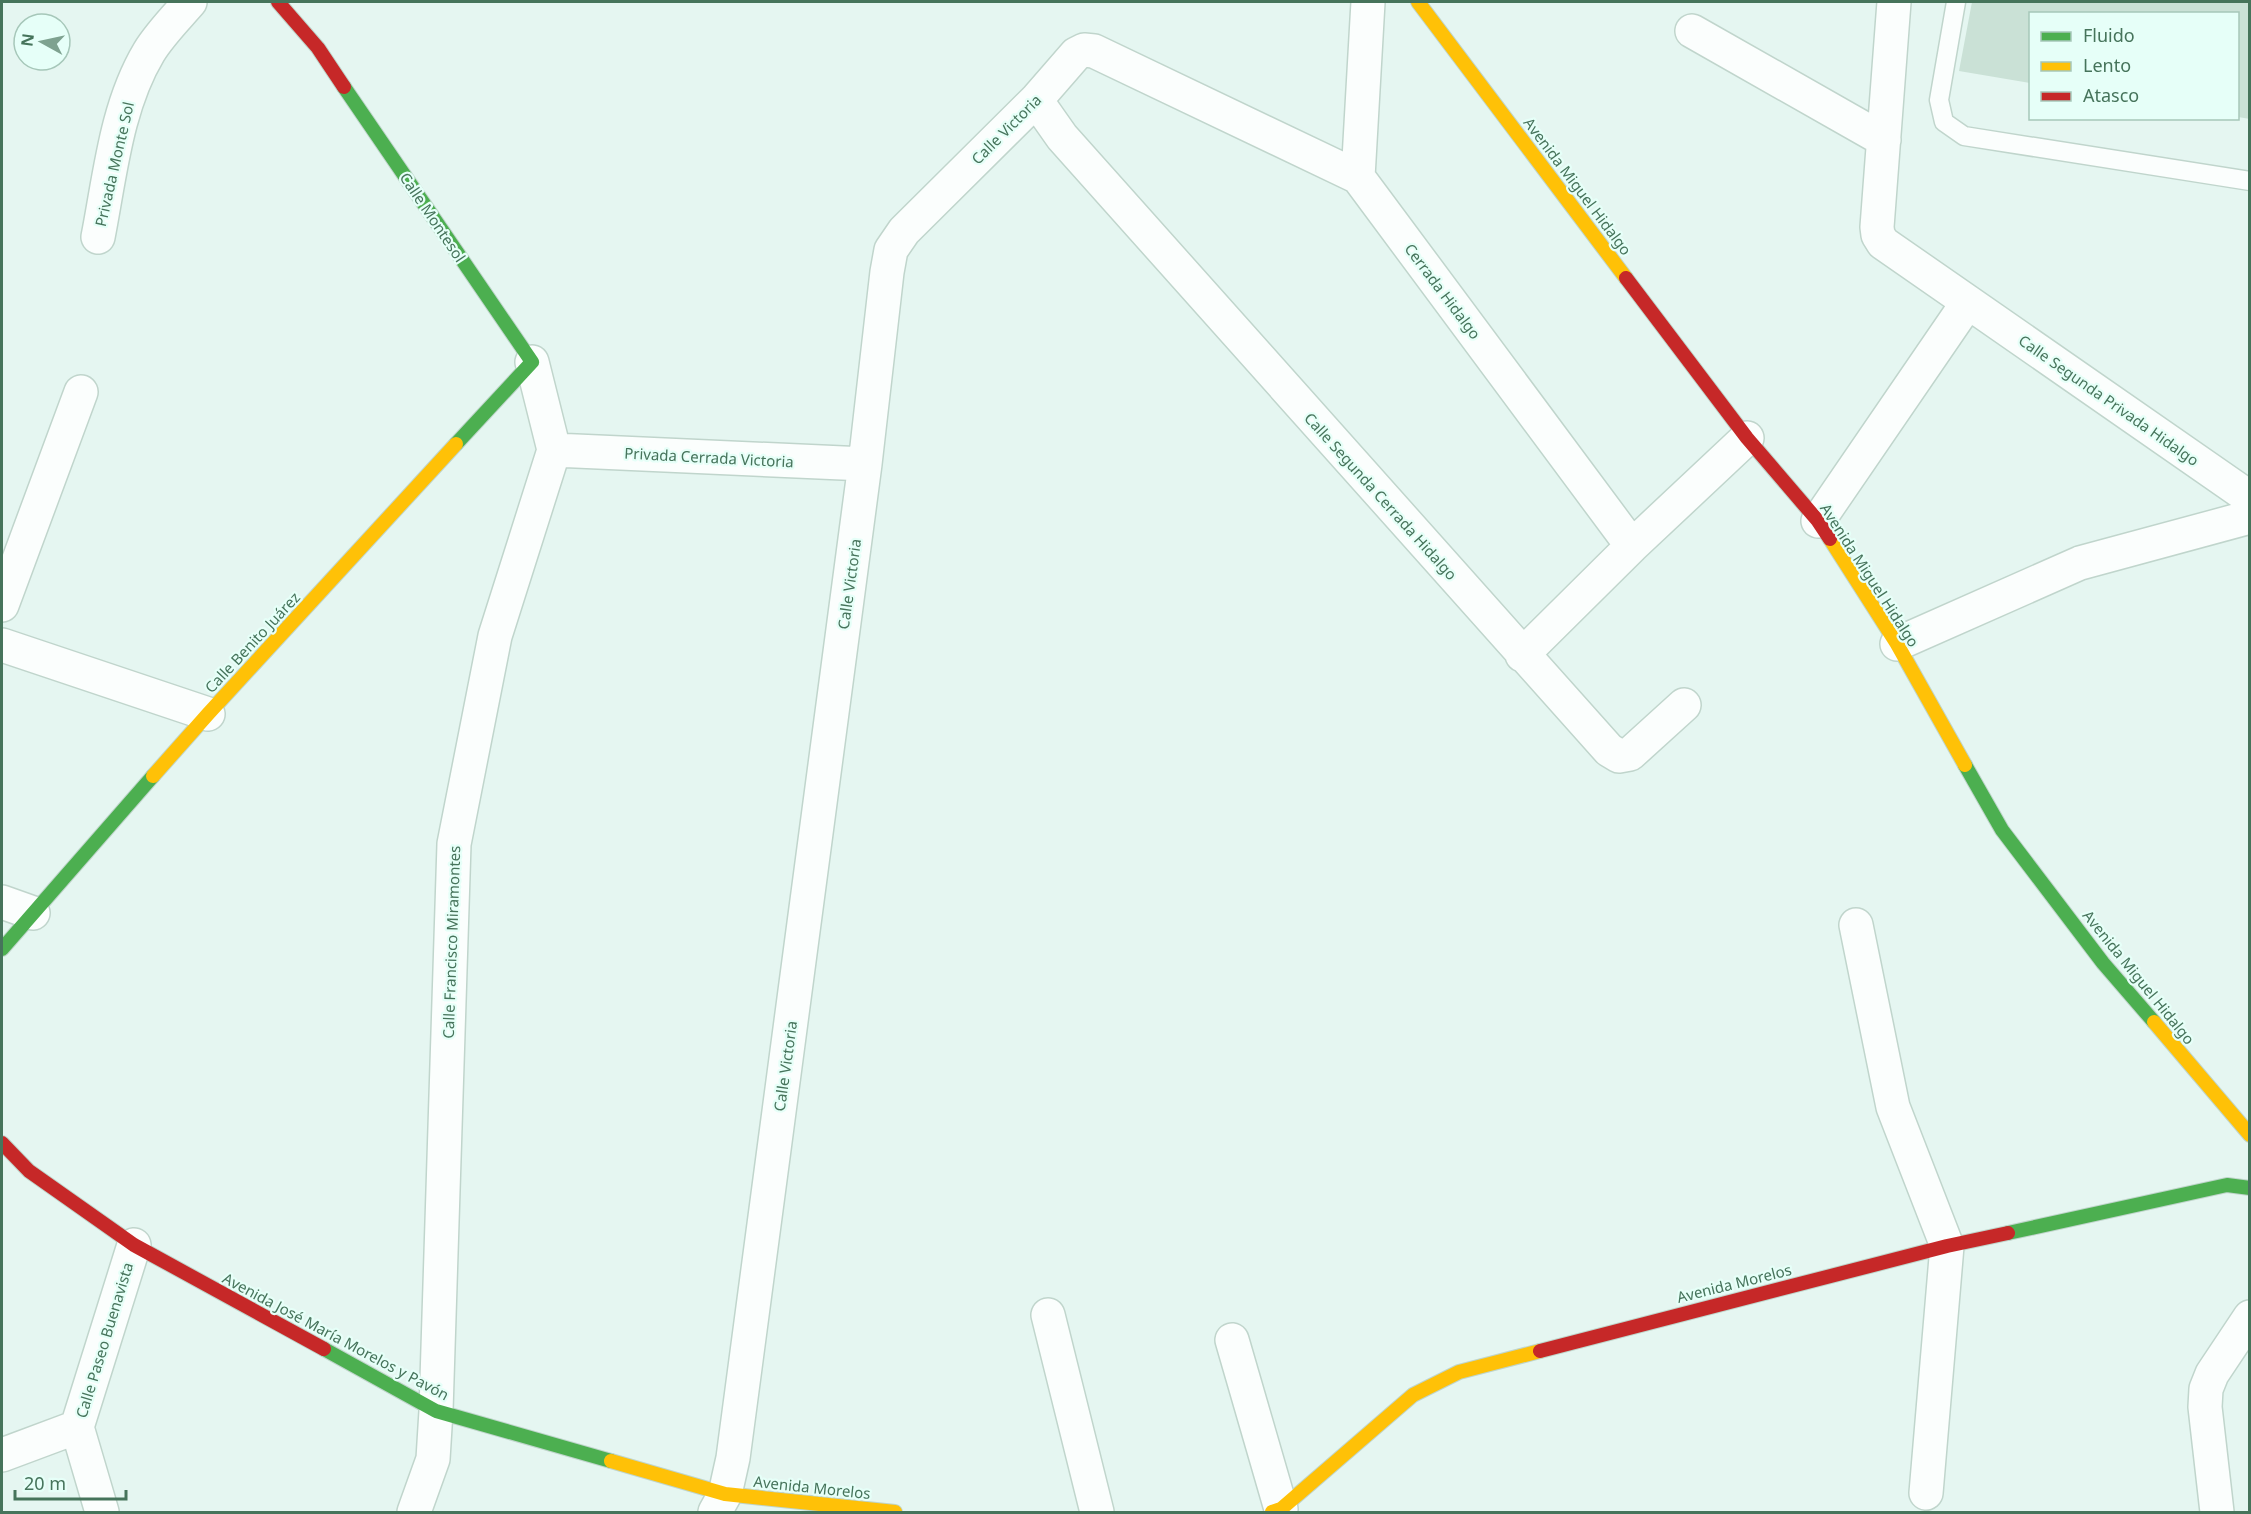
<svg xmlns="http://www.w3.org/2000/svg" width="2251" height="1514" font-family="'Noto Sans',sans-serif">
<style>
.building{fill:#cae1d6}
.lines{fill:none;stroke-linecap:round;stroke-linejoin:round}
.lane-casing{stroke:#c0d5cc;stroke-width:21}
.street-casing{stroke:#c0d5cc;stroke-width:36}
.fast-casing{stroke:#bfd5cb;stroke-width:16}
.slow-casing{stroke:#bfd5cb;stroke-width:16}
.jam-casing{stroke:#bfd5cb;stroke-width:16}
.lane{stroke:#fbfefd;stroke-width:18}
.street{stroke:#fbfefd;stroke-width:33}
.fast{stroke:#4caf50;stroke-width:14}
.slow{stroke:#ffc107;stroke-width:14}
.jam{stroke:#c62828;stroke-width:14}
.labels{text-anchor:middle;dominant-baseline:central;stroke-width:4.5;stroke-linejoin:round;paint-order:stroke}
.street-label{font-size:15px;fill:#46745b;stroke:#e6fff8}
</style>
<rect width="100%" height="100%" fill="#e5f6f1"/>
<path class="building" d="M 1972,2 L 2250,2 L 2250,119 L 2238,117 L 2238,14 L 2030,14 L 2030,83 L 1959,71 Z"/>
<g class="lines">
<defs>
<path id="lane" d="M 1956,2 L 1939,100 L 1944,122 L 1964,136 L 2250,181"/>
<path id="street" d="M 1368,2 L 1358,177 L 1632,546
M 1894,2 L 1877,227 L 1878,235 L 1883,243 L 2250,498
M 1692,31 L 1884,140
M 1036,100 L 1062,137 L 1609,750 L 1619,756 L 1630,754 L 1684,705
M 98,237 C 110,176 116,107 149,52 C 160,34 176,18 190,2
M 532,362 L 554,450
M 554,450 L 865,464
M 1818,521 L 1968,302
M 2,605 L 81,392
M 1897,644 L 2080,563 L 2250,517
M 2,645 L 208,714
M 1522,655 L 1632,546 L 1747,438
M 2,902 L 33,913
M 1856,925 L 1893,1107 L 1947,1246 L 1926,1493
M 1048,1315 L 1097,1512
M 1232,1340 L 1281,1509
M 77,1427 L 134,1245
M 77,1427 L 102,1512
M 2,1455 L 77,1427
M 414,1512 L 433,1459 L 436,1411 L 454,844 L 495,636 L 554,450
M 715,1512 L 725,1494 L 733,1458 L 865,464 L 887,272 L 891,250 L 904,231 L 1036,100 L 1076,54 L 1084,50 L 1094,51 L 1358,177
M 2217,1512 L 2205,1407 L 2206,1389 L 2212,1374 L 2250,1317"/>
<path id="fast" d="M 344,87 L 532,362 L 456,444
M 1965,765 L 2002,830 L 2103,963 L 2154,1022
M 2,949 L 153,776
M 2008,1233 L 2227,1185 L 2250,1188
M 324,1349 L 436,1411 L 611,1461"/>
<path id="slow" d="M 1418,2 L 1626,278
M 1830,539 L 1897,644 L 1965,765
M 153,776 L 208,714 L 456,444
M 2154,1022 L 2250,1135
M 611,1461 L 725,1494 L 895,1512
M 1272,1512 L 1281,1509 L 1413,1395 L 1459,1372 L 1540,1351"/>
<path id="jam" d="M 278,2 L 318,48 L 344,87
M 1626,278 L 1747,438 L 1818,521 L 1830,539
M 2,1143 L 29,1171 L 134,1245 L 324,1349
M 1540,1351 L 1947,1246 L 2008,1233"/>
</defs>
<use href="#lane" class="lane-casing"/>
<use href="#street" class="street-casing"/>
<use href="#fast" class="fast-casing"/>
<use href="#slow" class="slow-casing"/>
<use href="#jam" class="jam-casing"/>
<use href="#lane" class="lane"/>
<use href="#street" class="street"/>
<use href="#fast" class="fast"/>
<use href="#slow" class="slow"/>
<use href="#jam" class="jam"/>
</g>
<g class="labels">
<g class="street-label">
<text transform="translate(1006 129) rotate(-45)">Calle Victoria</text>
<text transform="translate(114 164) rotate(-77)">Privada Monte Sol</text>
<text transform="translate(1578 186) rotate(53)">Avenida Miguel Hidalgo</text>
<text transform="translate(433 217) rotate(56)">Calle Montesol</text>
<text transform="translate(1443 291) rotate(53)">Cerrada Hidalgo</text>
<text transform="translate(2109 400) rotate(35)">Calle Segunda Privada Hidalgo</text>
<text transform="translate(709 457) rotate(3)">Privada Cerrada Victoria</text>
<text transform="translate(1381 496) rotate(48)">Calle Segunda Cerrada Hidalgo</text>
<text transform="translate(1870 575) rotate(57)">Avenida Miguel Hidalgo</text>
<text transform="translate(849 584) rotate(-82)">Calle Victoria</text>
<text transform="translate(252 642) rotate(-47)">Calle Benito Juárez</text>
<text transform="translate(451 942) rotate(-88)">Calle Francisco Miramontes</text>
<text transform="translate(2139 977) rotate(51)">Avenida Miguel Hidalgo</text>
<text transform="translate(785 1066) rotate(-82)">Calle Victoria</text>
<text transform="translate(1734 1283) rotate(-14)">Avenida Morelos</text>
<text transform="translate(336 1336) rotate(28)">Avenida José María Morelos y Pavón</text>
<text transform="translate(104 1340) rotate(-73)">Calle Paseo Buenavista</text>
<text transform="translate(812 1487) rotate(6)">Avenida Morelos</text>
</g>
</g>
<rect width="2251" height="1514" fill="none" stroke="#46745b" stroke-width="6"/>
<rect x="2029" y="12" width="210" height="108" fill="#e6fff8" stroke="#a6c7b9" stroke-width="1.5"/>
<rect x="2041" y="32" width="30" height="9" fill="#4caf50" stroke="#a6c7b9" stroke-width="1.5"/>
<text x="2083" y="42" font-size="18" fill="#46745b">Fluido</text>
<rect x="2041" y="62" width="30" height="9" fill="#ffc107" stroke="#a6c7b9" stroke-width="1.5"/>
<text x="2083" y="72" font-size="18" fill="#46745b">Lento</text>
<rect x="2041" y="92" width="30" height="9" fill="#c62828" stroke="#a6c7b9" stroke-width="1.5"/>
<text x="2083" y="102" font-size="18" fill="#46745b">Atasco</text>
<g transform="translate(42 42) rotate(278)"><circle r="28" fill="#e6fff8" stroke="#a6c7b9" stroke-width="1.5"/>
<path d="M0-4.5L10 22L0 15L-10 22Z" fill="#7ea290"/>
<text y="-9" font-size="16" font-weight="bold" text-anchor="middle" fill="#46745b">N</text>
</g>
<path d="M15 1490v9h111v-9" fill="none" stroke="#46745b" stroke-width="3"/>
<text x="24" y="1490" font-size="18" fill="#46745b" stroke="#e6fff8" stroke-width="4.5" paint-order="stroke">20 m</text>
</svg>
